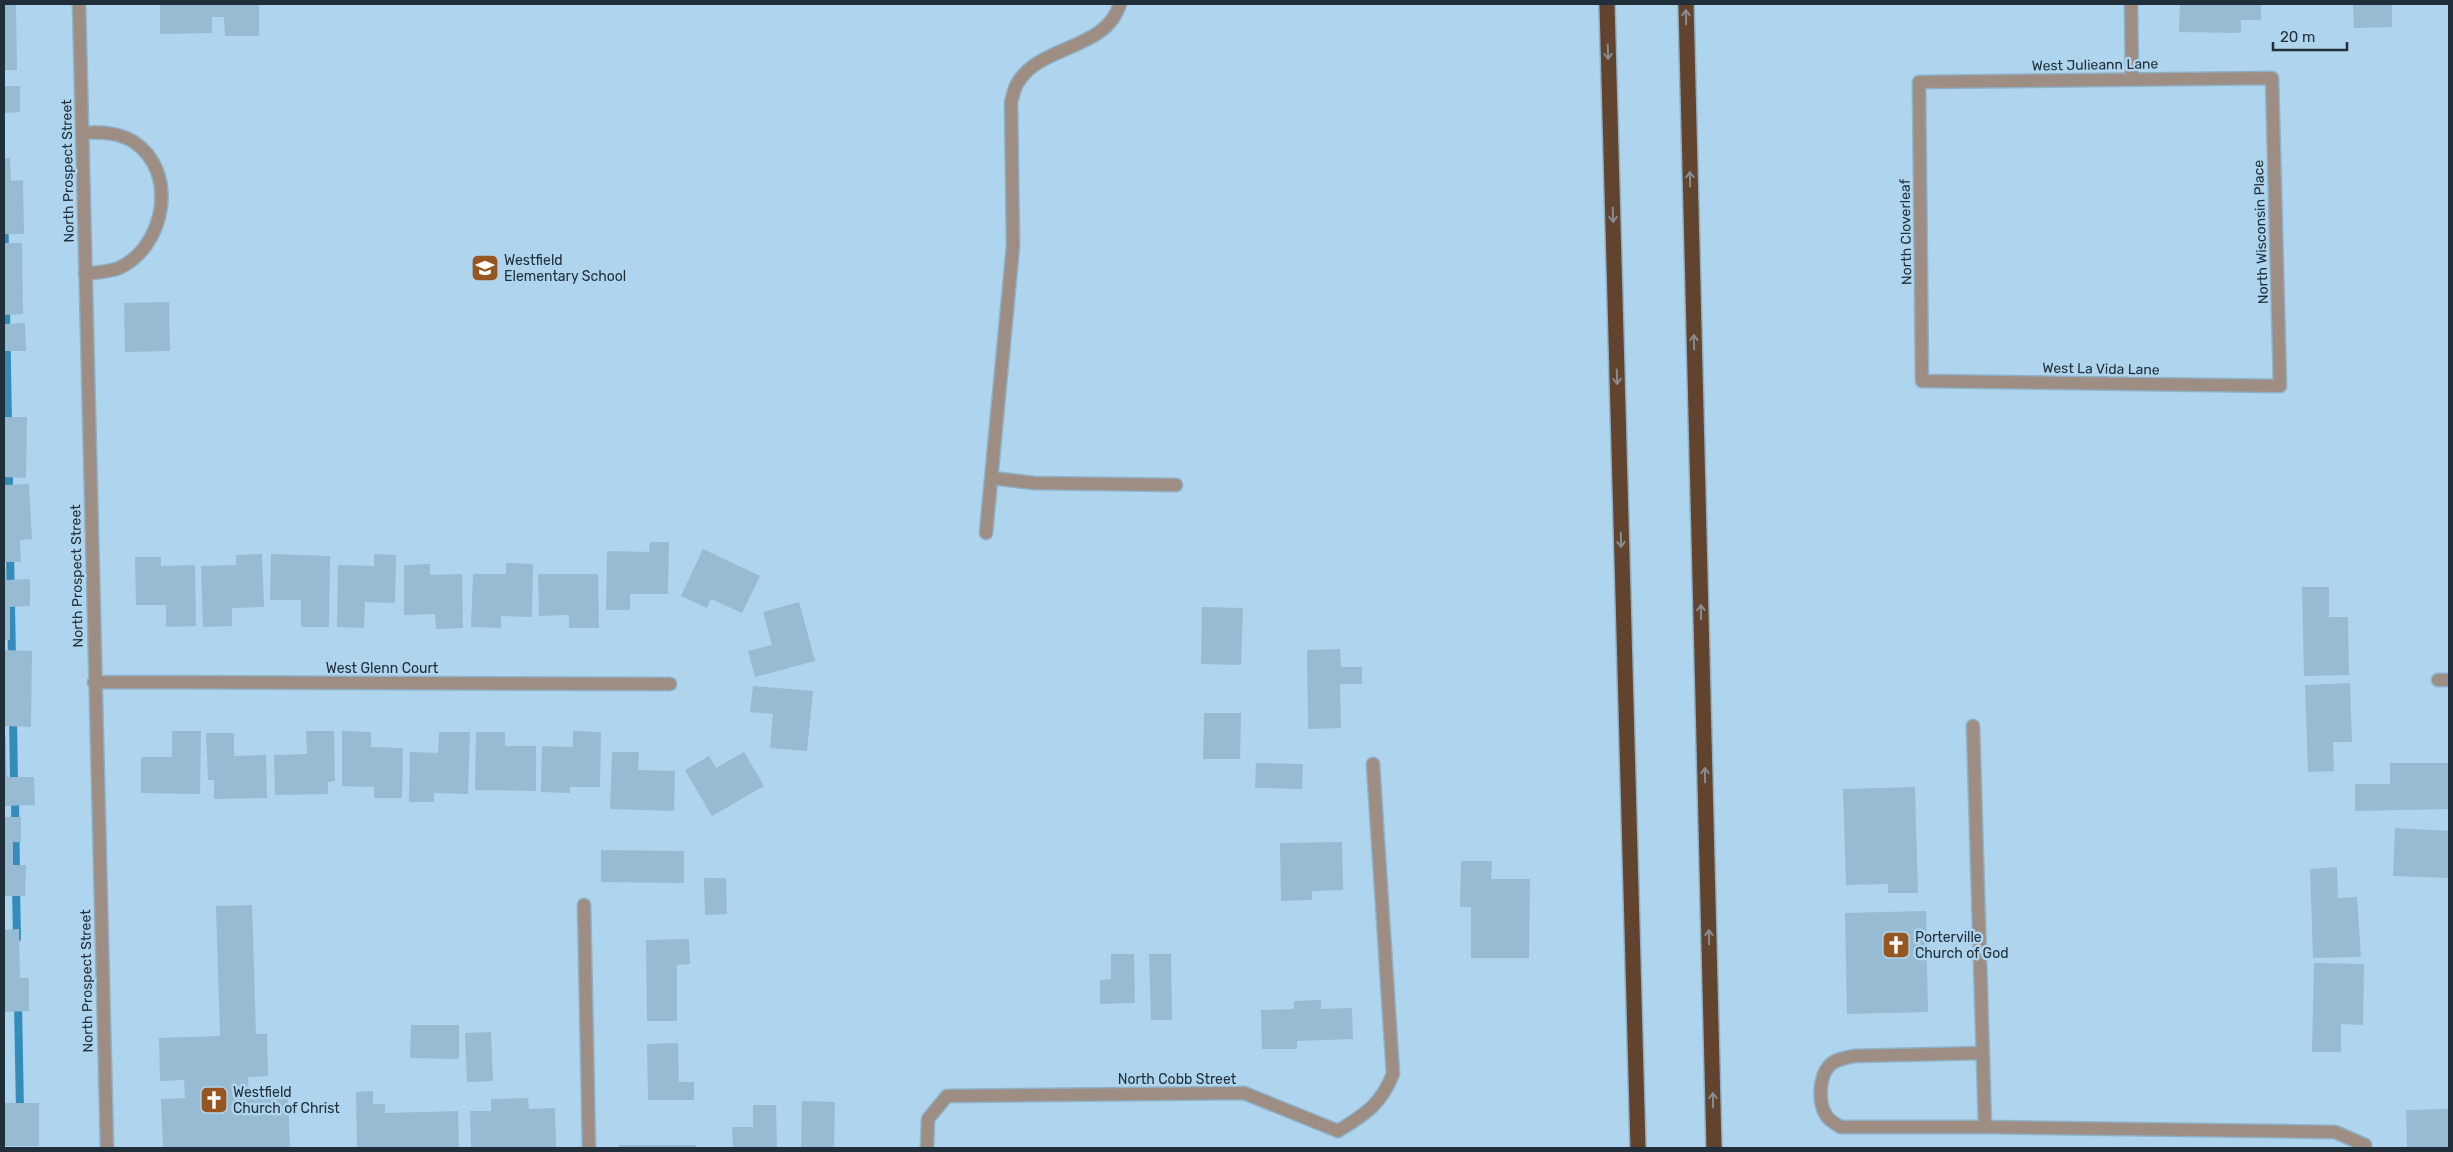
<svg xmlns="http://www.w3.org/2000/svg" width="2453" height="1152" font-family="Rubik,sans-serif">
<style>
.lines{fill:none;stroke-linecap:round;stroke-linejoin:round}
.stream{stroke:#338cbc;stroke-width:8}
.building{fill:#96bbd3}
.minor-casing{stroke:#90b0c6;stroke-width:15}
.highway-casing{stroke:#90b0c6;stroke-width:18}
.minor{stroke:#9d8d83;stroke-width:12}
.highway{stroke:#61432e;stroke-width:15}
.oneway{stroke:#888c8e}
.labels{text-anchor:middle;dominant-baseline:central;stroke-width:5;stroke-linejoin:round;paint-order:stroke}
.street-label{font-size:14px;fill:#202f39;stroke:#afd5ee}
.poi-label{font-size:14px;fill:#202f39;stroke:#afd5ee;text-anchor:start}
</style>
<rect width="100%" height="100%" fill="#afd5ee"/>
<g class="lines">
<path class="stream" d="M 4,202 L 5,253
M 6,307 L 8,425
M 9,469 L 9,495
M 10,552 L 12,660
M 13,717 L 14,785
M 15,797 L 16,875
M 16,887 L 17,938
M 18,1002 L 20,1112"/>
</g>
<path class="building" d="M 4,4 L 16,4 L 17,70 L 4,70 Z
M 160,4 L 259,4 L 259,36 L 225,36 L 224,17 L 212,17 L 212,33 L 160,34 Z
M 2180,4 L 2261,4 L 2261,20 L 2241,20 L 2241,33 L 2179,32 Z
M 2353,4 L 2392,4 L 2392,27 L 2354,28 Z
M 4,86 L 20,86 L 20,112 L 4,113 Z
M 10,158 L 11,181 L 23,180 L 24,234 L 4,234 L 4,159 Z
M 4,243 L 22,243 L 23,314 L 4,315 Z
M 169,302 L 170,351 L 125,352 L 124,303 Z
M 25,323 L 26,351 L 4,351 L 4,324 Z
M 4,417 L 27,417 L 26,478 L 4,477 Z
M 29,484 L 32,539 L 20,540 L 21,562 L 4,562 L 4,485 Z
M 650,542 L 669,542 L 668,594 L 630,594 L 630,610 L 606,610 L 607,551 L 649,552 Z
M 703,549 L 760,576 L 742,613 L 711,599 L 707,608 L 681,596 Z
M 262,554 L 264,607 L 232,608 L 232,626 L 203,627 L 201,566 L 236,565 L 236,555 Z
M 271,554 L 330,556 L 329,627 L 301,627 L 301,600 L 270,600 Z
M 374,554 L 396,555 L 395,603 L 365,602 L 364,628 L 337,627 L 338,565 L 374,566 Z
M 135,557 L 161,557 L 161,566 L 195,565 L 196,626 L 166,627 L 166,605 L 136,605 Z
M 506,563 L 533,564 L 532,617 L 501,616 L 501,628 L 471,627 L 473,574 L 506,574 Z
M 430,564 L 430,575 L 462,574 L 463,628 L 436,629 L 435,614 L 404,615 L 404,565 Z
M 4,570 L 6,570 L 6,580 L 30,579 L 30,606 L 10,607 L 10,640 L 4,640 Z
M 538,574 L 598,574 L 599,628 L 569,628 L 569,615 L 539,616 Z
M 2302,587 L 2329,587 L 2329,617 L 2348,617 L 2349,675 L 2304,676 Z
M 799,602 L 815,661 L 755,677 L 748,651 L 772,645 L 763,612 Z
M 1202,607 L 1243,608 L 1241,665 L 1201,664 Z
M 1340,649 L 1341,667 L 1362,667 L 1362,684 L 1340,684 L 1341,728 L 1308,729 L 1307,650 Z
M 4,650 L 32,651 L 31,727 L 4,726 Z
M 2350,683 L 2352,742 L 2333,742 L 2334,771 L 2308,772 L 2305,685 Z
M 753,686 L 813,691 L 807,751 L 770,748 L 773,714 L 750,712 Z
M 1204,713 L 1241,713 L 1240,759 L 1203,759 Z
M 172,731 L 201,731 L 200,794 L 141,793 L 141,757 L 172,757 Z
M 306,731 L 334,731 L 335,781 L 328,782 L 328,794 L 275,795 L 274,755 L 307,754 Z
M 342,731 L 371,732 L 371,747 L 403,748 L 402,798 L 374,798 L 374,787 L 342,786 Z
M 573,731 L 601,732 L 600,787 L 570,787 L 570,793 L 541,792 L 542,746 L 573,747 Z
M 439,732 L 470,732 L 468,794 L 434,793 L 434,802 L 409,802 L 410,752 L 438,753 Z
M 476,732 L 505,732 L 505,746 L 536,746 L 536,791 L 475,790 Z
M 206,733 L 234,733 L 234,756 L 266,755 L 267,798 L 214,799 L 214,780 L 208,780 Z
M 4,737 L 6,737 L 7,777 L 34,777 L 35,805 L 4,806 Z
M 612,752 L 639,752 L 638,770 L 675,771 L 674,811 L 610,809 Z
M 744,752 L 764,786 L 712,816 L 685,770 L 709,756 L 716,768 Z
M 1256,763 L 1303,764 L 1302,789 L 1255,788 Z
M 2390,763 L 2448,763 L 2448,809 L 2355,811 L 2355,784 L 2390,784 Z
M 1915,787 L 1918,893 L 1888,893 L 1888,884 L 1846,885 L 1843,789 Z
M 4,817 L 21,817 L 21,842 L 13,842 L 13,865 L 26,865 L 25,896 L 4,896 Z
M 2395,828 L 2449,831 L 2449,878 L 2393,876 Z
M 1342,842 L 1343,890 L 1312,891 L 1312,900 L 1281,901 L 1280,843 Z
M 601,850 L 684,851 L 684,883 L 601,882 Z
M 1461,861 L 1492,861 L 1491,879 L 1530,879 L 1529,958 L 1471,958 L 1471,907 L 1460,907 Z
M 2337,867 L 2338,898 L 2357,897 L 2361,957 L 2313,958 L 2310,869 Z
M 704,878 L 726,878 L 727,914 L 705,915 Z
M 252,905 L 256,1034 L 267,1034 L 268,1076 L 248,1077 L 249,1097 L 288,1096 L 290,1148 L 163,1148 L 161,1099 L 185,1098 L 184,1080 L 160,1081 L 159,1038 L 220,1036 L 216,906 Z
M 1926,911 L 1928,1012 L 1847,1014 L 1845,913 Z
M 19,929 L 20,978 L 29,978 L 29,1011 L 4,1012 L 4,930 Z
M 689,939 L 690,964 L 677,965 L 677,1021 L 647,1021 L 646,940 Z
M 1111,954 L 1134,954 L 1135,1003 L 1100,1004 L 1100,980 L 1111,979 Z
M 1149,954 L 1171,954 L 1172,1020 L 1151,1020 Z
M 2314,963 L 2364,964 L 2363,1025 L 2341,1024 L 2341,1052 L 2312,1052 Z
M 1321,1000 L 1321,1009 L 1352,1008 L 1353,1039 L 1297,1041 L 1297,1049 L 1262,1049 L 1261,1010 L 1294,1009 L 1294,1001 Z
M 411,1025 L 459,1025 L 459,1059 L 410,1058 Z
M 491,1032 L 493,1081 L 467,1082 L 465,1033 Z
M 678,1043 L 679,1082 L 694,1082 L 694,1100 L 648,1100 L 647,1044 Z
M 373,1091 L 373,1104 L 385,1104 L 385,1113 L 458,1111 L 459,1148 L 357,1148 L 356,1092 Z
M 528,1098 L 529,1109 L 555,1108 L 556,1148 L 471,1148 L 470,1111 L 491,1111 L 491,1099 Z
M 802,1101 L 835,1102 L 834,1148 L 801,1148 Z
M 4,1103 L 39,1103 L 39,1146 L 4,1146 Z
M 753,1105 L 776,1105 L 777,1148 L 733,1148 L 732,1127 L 753,1127 Z
M 2449,1109 L 2449,1148 L 2407,1148 L 2406,1110 Z
M 619,1145 L 696,1145 L 696,1148 L 619,1148 Z"/>
<g class="lines">
<defs>
<path id="minor" d="M 79,4 L 107,1148
M 2131,4 L 2132,80
M 2272,78 L 2280,386 L 1922,381 L 1919,82 Z
M 82,133 C 100,132 118,132 134,142 C 179,172 165,247 119,268 C 110,272 96,272 85,274
M 992,478 L 1034,483 L 1176,485
M 986,533 L 1013,246 L 1011,102 C 1013,96 1014,89 1017,84 C 1039,44 1106,51 1120,4
M 2438,680 L 2449,680
M 94,682 L 670,684
M 1973,726 L 1985,1127 L 2335,1132 L 2365,1145 L 2365,1148
M 584,905 L 589,1148
M 1983,1053 L 1854,1056 C 1845,1058 1835,1059 1829,1066 C 1819,1077 1818,1103 1826,1115 C 1829,1121 1836,1124 1841,1127 L 1985,1127
M 927,1148 L 928,1119 L 947,1096 L 1244,1093 L 1338,1131 C 1365,1114 1380,1106 1393,1074 L 1373,764"/>
<path id="highway" d="M 1607,4 L 1638,1148
M 1686,4 L 1714,1148"/>
</defs>
<use href="#minor" class="minor-casing"/>
<use href="#highway" class="highway-casing"/>
<use href="#minor" class="minor"/>
<use href="#highway" class="highway"/>
</g>
<defs><path id="oneway-shaft" d="M-6 0H5M1.5-3L5.5 0L1.5 3" fill="none" stroke-width="1.6" stroke-linecap="round" stroke-linejoin="round" transform="scale(1.25)"/></defs>
<g class="oneway">
<use href="#oneway-shaft" transform="translate(1686 17) rotate(-91)"/>
<use href="#oneway-shaft" transform="translate(1608 52) rotate(88)"/>
<use href="#oneway-shaft" transform="translate(1690 179) rotate(-91)"/>
<use href="#oneway-shaft" transform="translate(1613 215) rotate(88)"/>
<use href="#oneway-shaft" transform="translate(1694 342) rotate(-91)"/>
<use href="#oneway-shaft" transform="translate(1617 377) rotate(88)"/>
<use href="#oneway-shaft" transform="translate(1621 540) rotate(88)"/>
<use href="#oneway-shaft" transform="translate(1701 612) rotate(-91)"/>
<use href="#oneway-shaft" transform="translate(1705 775) rotate(-91)"/>
<use href="#oneway-shaft" transform="translate(1709 937) rotate(-91)"/>
<use href="#oneway-shaft" transform="translate(1713 1100) rotate(-91)"/>
</g>
<defs>
<symbol id="school-square" viewBox="-11 -11 22 22"><rect x="-9" y="-9" width="18" height="18" rx="4" fill="#965620" stroke="#afd5ee"/><path d="M0-5L7-2L0 1L-7-2ZM-4 1L0 2.5L4 1V4Q0 6-4 4Z" fill="#fff"/></symbol>
<symbol id="church-square" viewBox="-11 -11 22 22"><rect x="-9" y="-9" width="18" height="18" rx="4" fill="#965620" stroke="#afd5ee"/><path d="M-1.2-6h2.4v3.5h3.3v2.4h-3.3V6h-2.4V-.1h-3.3v-2.4h3.3Z" fill="#fff"/></symbol>
</defs>
<g fill-rule="evenodd">
<use href="#school-square" x="469" y="252" width="32" height="32"/>
<use href="#church-square" x="1880" y="929" width="32" height="32"/>
<use href="#church-square" x="198" y="1084" width="32" height="32"/>
</g>
<g class="labels">
<g class="street-label">
<text transform="translate(2095 65) rotate(-1)">West Julieann Lane</text>
<text transform="translate(68 171) rotate(-91)">North Prospect Street</text>
<text transform="translate(1906 232) rotate(-91)">North Cloverleaf</text>
<text transform="translate(2261 232) rotate(-92)">North Wisconsin Place</text>
<text transform="translate(2101 369) rotate(1)">West La Vida Lane</text>
<text transform="translate(77 576) rotate(-91)">North Prospect Street</text>
<text x="382" y="668">West Glenn Court</text>
<text transform="translate(87 981) rotate(-91)">North Prospect Street</text>
<text x="1177" y="1079">North Cobb Street</text>
</g>
<g class="poi-label">
<text x="504" y="260">Westfield<tspan x="504" dy="16">Elementary School</tspan></text>
<text x="1915" y="937">Porterville<tspan x="1915" dy="16">Church of God</tspan></text>
<text x="233" y="1092">Westfield<tspan x="233" dy="16">Church of Christ</tspan></text>
</g>
</g>
<rect width="2453" height="1152" fill="none" stroke="#202f39" stroke-width="10"/>
<path d="M2273 42v8h74v-8" fill="none" stroke="#202f39" stroke-width="2.5"/>
<text x="2280" y="42" font-size="15" fill="#202f39" stroke="#afd5ee" stroke-width="4" paint-order="stroke">20 m</text>
</svg>
